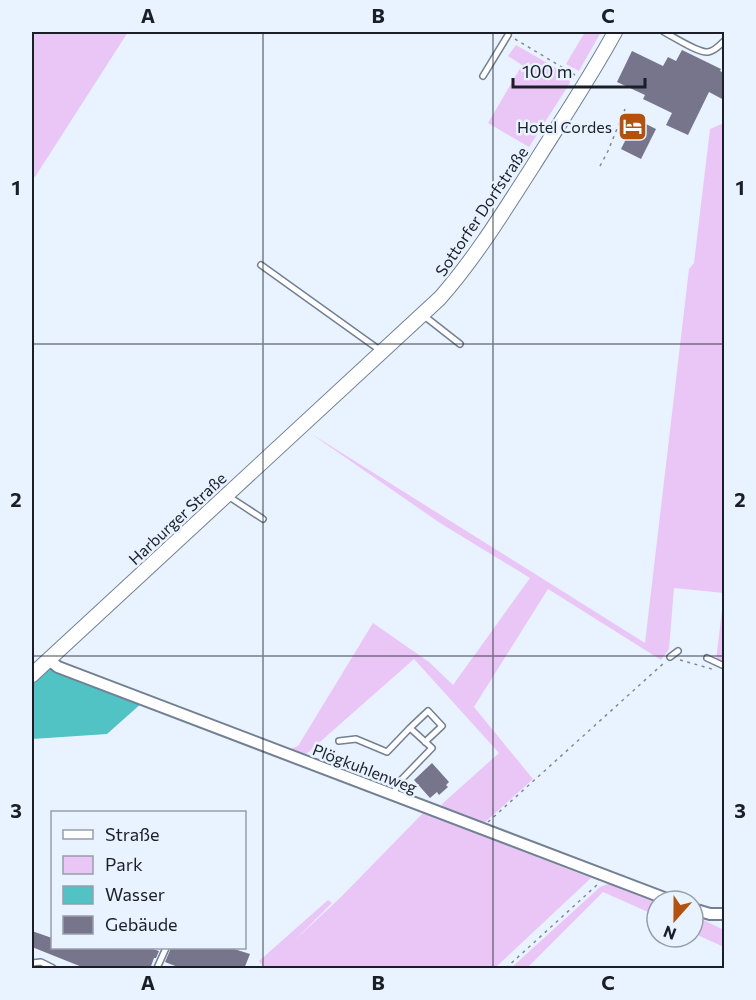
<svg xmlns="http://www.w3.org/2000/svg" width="756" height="1000" font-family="Commissioner,sans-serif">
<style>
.green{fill:#eac6f7}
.water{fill:#51c3c4}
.building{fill:#76758b}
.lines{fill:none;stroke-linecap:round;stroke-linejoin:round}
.service-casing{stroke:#738093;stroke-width:8}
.minor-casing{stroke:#738093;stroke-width:14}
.tertiary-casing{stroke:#738093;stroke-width:16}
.path{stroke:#828993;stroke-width:1.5;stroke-dasharray:3 4.5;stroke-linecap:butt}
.service{stroke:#fff;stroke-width:5}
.minor{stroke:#fff;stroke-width:10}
.tertiary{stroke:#fff;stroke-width:14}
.grid{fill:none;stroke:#1a1f27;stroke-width:1.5;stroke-opacity:0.55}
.labels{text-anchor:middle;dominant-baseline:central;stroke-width:5;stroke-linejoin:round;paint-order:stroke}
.poi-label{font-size:16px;fill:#1a1f27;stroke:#e9f2ff;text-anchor:end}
.street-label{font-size:16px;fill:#1a1f27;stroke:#e9f2ff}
.neatline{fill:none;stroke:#1a1f27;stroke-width:2}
.grid-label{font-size:20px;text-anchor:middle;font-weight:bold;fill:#1a1f27}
</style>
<rect width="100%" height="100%" fill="#e9f2ff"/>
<path class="green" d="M 32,32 L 128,32 L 35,177 L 32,175 Z
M 585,32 L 601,32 L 579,71 L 566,64 Z
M 516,45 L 568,75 L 570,83 L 529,147 L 488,123 L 522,65 L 508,56 Z
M 724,123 L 724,664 L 716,661 L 724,593 L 674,588 L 669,649 L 661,660 L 548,589 L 474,707 L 533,779 L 484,823 L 442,809 L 442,804 L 499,753 L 414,659 L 304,756 L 288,750 L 298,746 L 373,623 L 429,662 L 453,685 L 530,578 L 440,523 L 310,433 L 645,643 L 689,269 L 694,263 L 710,129 Z
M 423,813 L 591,878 L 495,968 L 264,968 L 259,961 L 328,900 L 332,903 L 294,941 L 341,897 Z
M 613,882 L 660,901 L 657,901 L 657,916 L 603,892 L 527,968 L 511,968 L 600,887 Z
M 693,915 L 724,930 L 724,947 L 693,933 Z"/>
<path class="water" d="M 49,667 L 143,702 L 107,734 L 32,739 L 32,682 Z"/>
<path class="building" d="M 682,50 L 721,69 L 720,71 L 724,73 L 724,100 L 709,92 L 688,135 L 666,125 L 672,113 L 643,99 L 645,95 L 617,82 L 632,51 L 663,66 L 668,57 L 676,61 Z
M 636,119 L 656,129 L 641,159 L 621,149 Z
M 432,763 L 449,782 L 446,785 L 448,787 L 439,795 L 437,792 L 430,798 L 414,780 Z
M 32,931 L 52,938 L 52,948 L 150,948 L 159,951 L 156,958 L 154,958 L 150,969 L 87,969 L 32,947 Z
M 171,948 L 231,948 L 250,954 L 244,969 L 183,969 L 165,962 Z"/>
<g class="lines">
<defs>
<path id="service" d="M 664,32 C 674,37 698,53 708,52 C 715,51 720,45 724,41
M 483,76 L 508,35
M 261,265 L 381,351
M 423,315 L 460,344
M 228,496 L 263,519
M 670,657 L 678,651
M 707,658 L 722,665
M 410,728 L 428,711 L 442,726 L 425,742
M 339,741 L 356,739 L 387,752 L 410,728 L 432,748 L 401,780 L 393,794
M 32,963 L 41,962 L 53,968
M 157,968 L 166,948"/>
<path id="minor" d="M 49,660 L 58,667 L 672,901
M 693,909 L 710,914 L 724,914"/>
<path id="tertiary" d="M 32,675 L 440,298 C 476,257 504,211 533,166 C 561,121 590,78 615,32"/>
</defs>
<use href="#service" class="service-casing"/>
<use href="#minor" class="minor-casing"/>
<use href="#tertiary" class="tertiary-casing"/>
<path class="path" d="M 515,39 L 575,75
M 600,166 L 608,151 L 625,109
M 680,660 L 712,669
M 488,822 L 665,662
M 506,968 L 598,884"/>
<use href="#service" class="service"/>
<use href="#minor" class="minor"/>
<use href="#tertiary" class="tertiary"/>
</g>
<path class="grid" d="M 263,32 L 263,968M 493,32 L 493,968M 32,344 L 724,344M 32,656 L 724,656"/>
<defs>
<symbol id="hotel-square" viewBox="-11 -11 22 22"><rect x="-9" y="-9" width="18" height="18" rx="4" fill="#b3520e" stroke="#e9f2ff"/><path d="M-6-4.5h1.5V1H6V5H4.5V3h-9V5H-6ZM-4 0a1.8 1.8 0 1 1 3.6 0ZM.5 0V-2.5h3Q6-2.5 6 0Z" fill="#fff"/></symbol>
</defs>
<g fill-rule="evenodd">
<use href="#hotel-square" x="616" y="110" width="33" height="33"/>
</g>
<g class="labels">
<g class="poi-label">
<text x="612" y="126">Hotel Cordes</text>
</g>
<g class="street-label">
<text transform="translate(481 211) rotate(-56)">Sottorfer Dorfstraße</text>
<text transform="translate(177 518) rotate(-43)">Harburger Straße</text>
<text transform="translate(365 768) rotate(21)">Plögkuhlenweg</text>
</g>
</g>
<rect width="756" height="1000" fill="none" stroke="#e9f2ff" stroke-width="66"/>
<rect x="51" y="811" width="195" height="138" fill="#e9f2ff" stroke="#969ea9" stroke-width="1.5"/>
<rect x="63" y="830" width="30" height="9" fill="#ffffff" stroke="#969ea9" stroke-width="1.5"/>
<text x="105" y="841" font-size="18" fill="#1a1f27">Straße</text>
<rect x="63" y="856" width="30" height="18" fill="#eac6f7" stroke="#969ea9" stroke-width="1.5"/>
<text x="105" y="871" font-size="18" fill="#1a1f27">Park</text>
<rect x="63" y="886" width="30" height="18" fill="#51c3c4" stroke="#969ea9" stroke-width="1.5"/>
<text x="105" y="901" font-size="18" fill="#1a1f27">Wasser</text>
<rect x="63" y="916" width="30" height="18" fill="#76758b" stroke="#969ea9" stroke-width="1.5"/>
<text x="105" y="931" font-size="18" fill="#1a1f27">Gebäude</text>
<g transform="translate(675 919) rotate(201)"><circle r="28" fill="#e9f2ff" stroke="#969ea9" stroke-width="1.5"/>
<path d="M0-4.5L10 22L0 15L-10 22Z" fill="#b3520e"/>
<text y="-9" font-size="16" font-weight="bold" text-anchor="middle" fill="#1a1f27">N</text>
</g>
<path d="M513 78v9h132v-9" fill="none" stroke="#1a1f27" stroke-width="3"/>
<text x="522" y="78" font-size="18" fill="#1a1f27" stroke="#e9f2ff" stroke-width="4.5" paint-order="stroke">100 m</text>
<rect x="33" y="33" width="690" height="934" class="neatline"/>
<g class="grid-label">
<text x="148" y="23">A</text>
<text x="378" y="23">B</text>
<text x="608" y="23">C</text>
<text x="16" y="195">1</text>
<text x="740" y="195">1</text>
<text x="16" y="507">2</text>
<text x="740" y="507">2</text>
<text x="16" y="818">3</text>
<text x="740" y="818">3</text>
<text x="148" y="990">A</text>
<text x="378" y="990">B</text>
<text x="608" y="990">C</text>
</g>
</svg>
